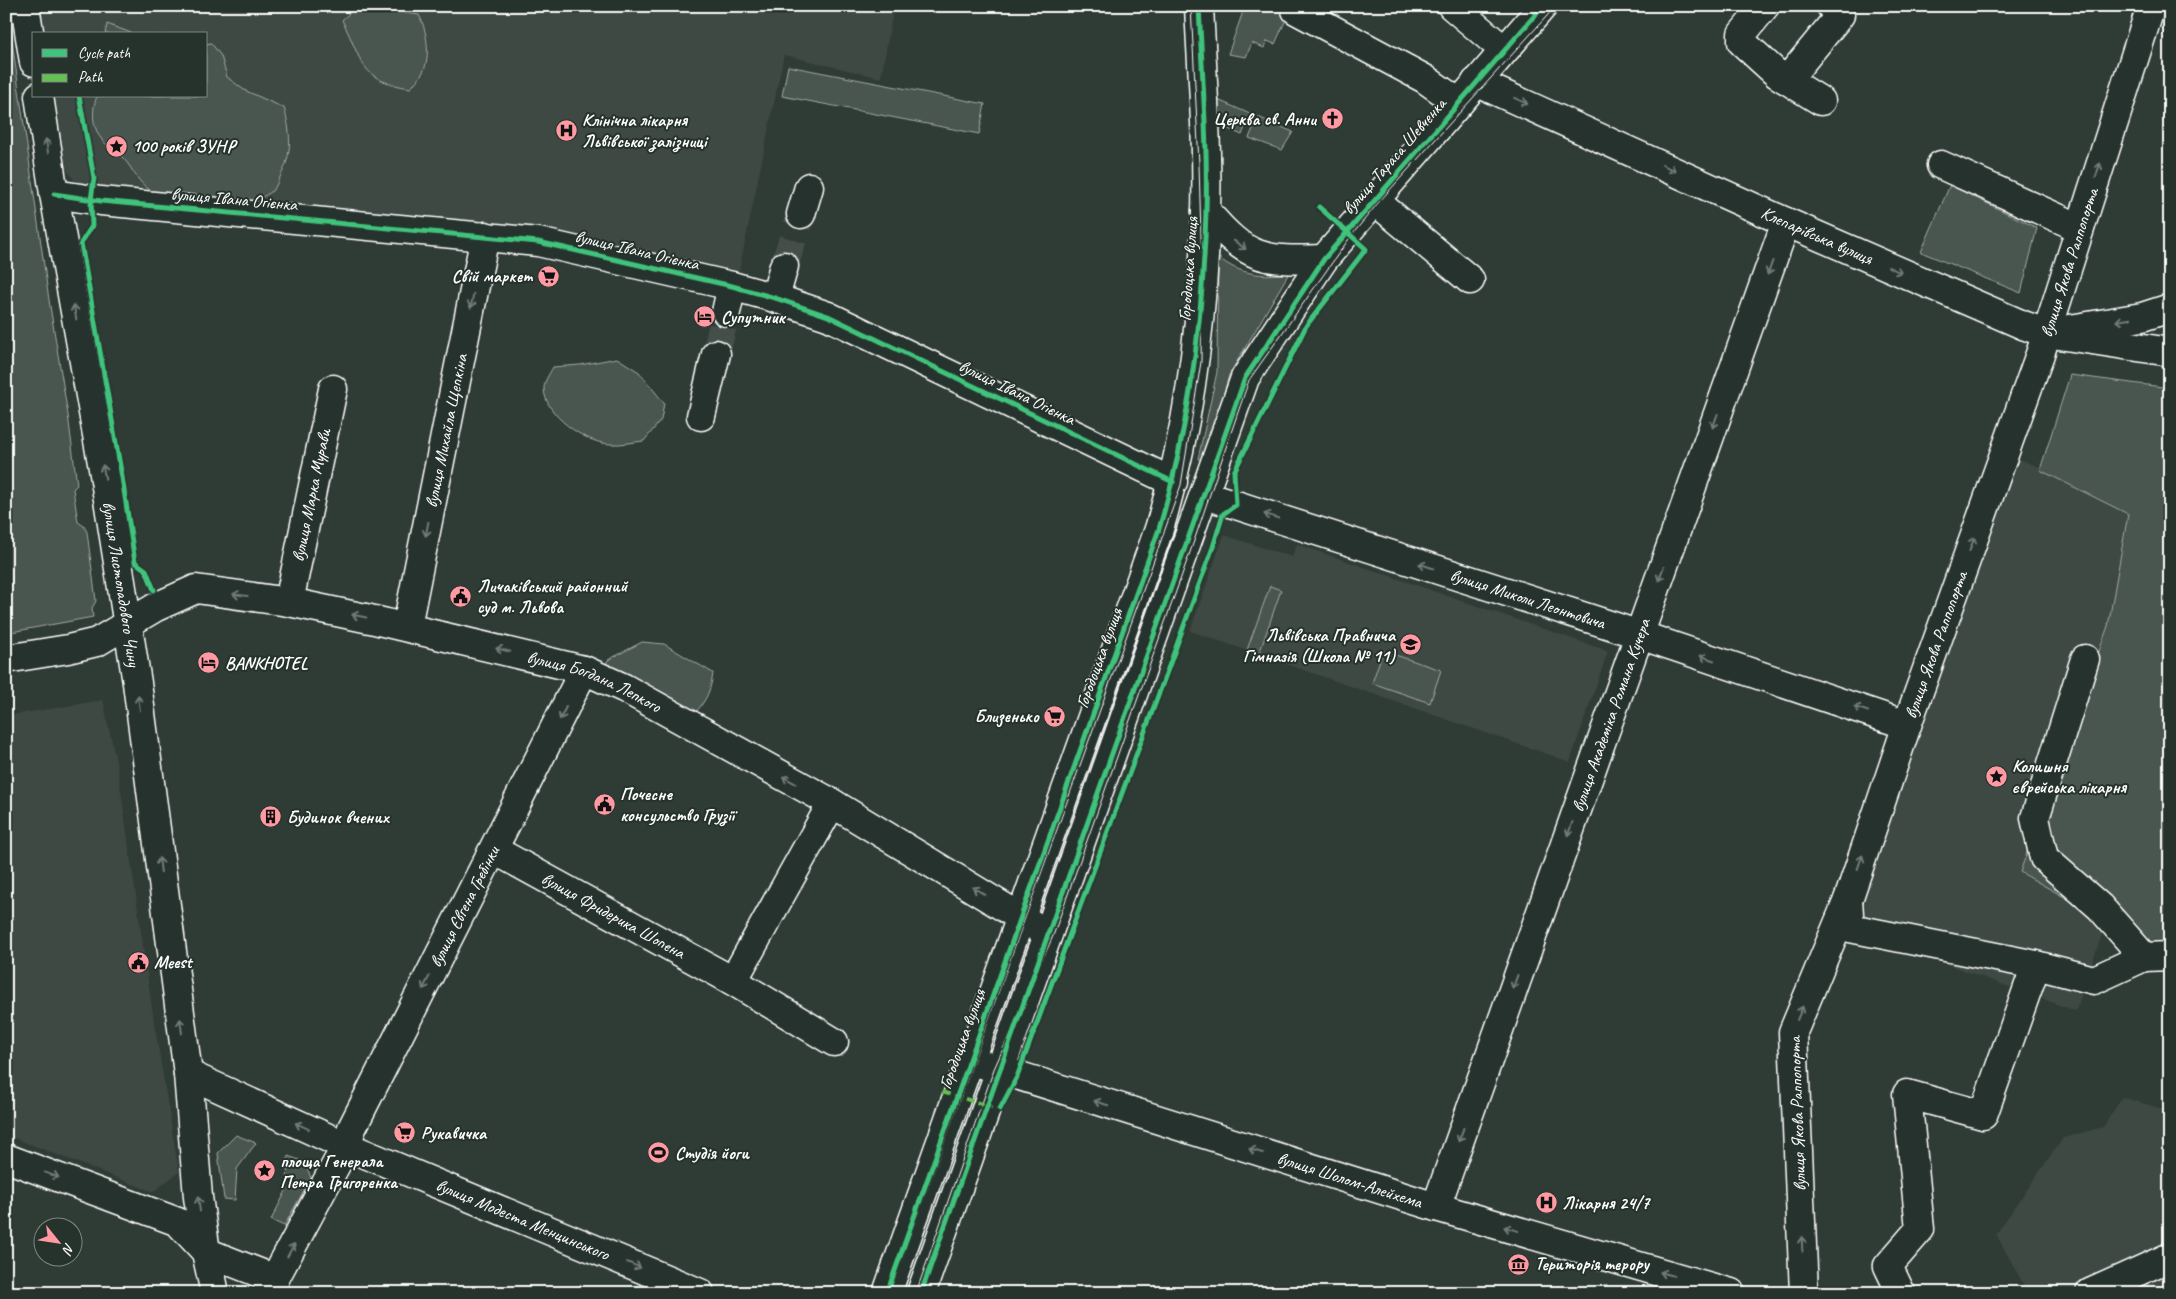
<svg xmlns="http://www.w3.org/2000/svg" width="2176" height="1299" font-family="Caveat,sans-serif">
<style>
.built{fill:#3c4842}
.green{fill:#4a544f;stroke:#a4aaa7}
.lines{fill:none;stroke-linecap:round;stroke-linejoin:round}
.minor-tunnel{stroke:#444f49;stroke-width:28;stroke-dasharray:28 14;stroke-linecap:butt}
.minor-casing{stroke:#fff;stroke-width:31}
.major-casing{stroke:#fff;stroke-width:31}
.minor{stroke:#26332d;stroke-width:28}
.major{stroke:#26332d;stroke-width:28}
.tram{stroke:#fff;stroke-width:1}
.quiet{stroke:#63c152;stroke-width:4;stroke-dasharray:8 4;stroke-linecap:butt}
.cycleway-casing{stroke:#26332d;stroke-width:8}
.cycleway{stroke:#40c37c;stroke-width:5}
.oneway{stroke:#727a76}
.labels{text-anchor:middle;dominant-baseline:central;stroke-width:4;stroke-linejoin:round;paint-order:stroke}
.poi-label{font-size:18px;font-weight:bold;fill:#fff;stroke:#26332d;text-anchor:start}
.street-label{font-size:18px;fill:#fff;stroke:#26332d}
</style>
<rect width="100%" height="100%" fill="#2f3b35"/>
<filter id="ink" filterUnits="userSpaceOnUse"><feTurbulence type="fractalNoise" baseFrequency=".02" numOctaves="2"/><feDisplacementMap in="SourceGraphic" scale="10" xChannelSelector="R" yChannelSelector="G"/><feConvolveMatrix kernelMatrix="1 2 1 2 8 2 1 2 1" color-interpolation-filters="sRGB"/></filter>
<g filter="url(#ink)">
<path class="built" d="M 38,6 L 894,6 L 881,78 L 784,55 L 737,281 L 96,193 L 74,180 L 65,167 L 53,96 L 206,96 L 206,34 L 43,34 Z
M 2015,457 L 2144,511 L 2110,911 L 2076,1011 L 1843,927 Z
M 1224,535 L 1292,557 L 1297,544 L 1608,651 L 1570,762 L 1190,631 Z
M 103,700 L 118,770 L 154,1021 L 179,1172 L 153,1192 L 6,1135 L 6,716 Z
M 2122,1097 L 2170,1111 L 2170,1293 L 2028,1293 L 1996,1234 L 2063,1138 L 2103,1127 Z"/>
<path class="green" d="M 7,6 L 49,300 L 68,415 L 77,485 L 73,489 L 78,522 L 84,526 L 87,532 L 96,601 L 92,608 L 93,617 L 6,633 Z
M 357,6 L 384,6 L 398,12 L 419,15 C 427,30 431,57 423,72 C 420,78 414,83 411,88 C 359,81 363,61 342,20 Z
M 1245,6 L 1292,6 L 1275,44 L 1267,41 L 1264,48 L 1252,43 L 1246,57 L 1228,54 Z
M 107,24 L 134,34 L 105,34 Z
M 211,43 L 221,56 L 227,77 L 244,90 L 284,108 C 291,132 293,154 280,177 C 278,181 276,187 273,190 C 258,205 208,211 189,206 C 177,203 161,197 150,190 C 138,183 133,169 124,159 C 120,154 113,151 109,147 C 93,134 90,114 97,96 L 206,96 L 206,44 Z
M 788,66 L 985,104 L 979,134 L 782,96 Z
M 1218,100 L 1250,114 L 1242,135 L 1219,125 Z
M 1258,117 L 1293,132 L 1282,150 L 1249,138 Z
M 1950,185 L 2037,228 L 2021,293 L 1921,252 Z
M 1218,257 C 1239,275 1263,277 1289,273 L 1229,375 L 1205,461 L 1198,459 L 1217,372 Z
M 617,358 L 639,372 L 664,403 L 661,420 L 644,441 C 633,442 621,445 610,444 C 585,443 544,415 544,388 C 544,381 550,373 553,367 L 580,365 Z
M 2070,375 L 2170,388 L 2170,940 L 2147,944 L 2020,872 L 2108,626 L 2128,514 L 2040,470 Z
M 1270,586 L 1281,590 L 1259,654 L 1247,650 Z
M 642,642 L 664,644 L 713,673 C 711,690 706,701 695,713 L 603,669 L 608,660 Z
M 1383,651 L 1441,670 L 1430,703 L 1372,683 Z
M 236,1135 L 256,1143 L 237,1169 L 235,1200 L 224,1199 L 218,1153 Z
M 288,1156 L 305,1162 L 311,1178 L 284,1226 L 271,1220 L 287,1189 Z"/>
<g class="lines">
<path class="minor-tunnel" d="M 784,266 L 801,214
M 716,354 L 726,312"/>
<defs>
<g id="minor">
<path d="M 25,6 L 34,62"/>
<path d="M 1452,6 L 1504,50"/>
<path d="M 1765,6 L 1742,34 L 1742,42 L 1777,74 L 1821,101"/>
<path d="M 1296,10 L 1425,79 L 1459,103"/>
<path d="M 1787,80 L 1840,15 L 1831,6"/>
<path id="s1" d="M 39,96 L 54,194 L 104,474 L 137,683 L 188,1074 L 198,1197 L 206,1252 L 215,1293"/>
<path d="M 1941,165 L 2080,228"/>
<path d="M 54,194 L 101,201 L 538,242 L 732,286 L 775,298 L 828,316 L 1173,482"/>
<path d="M 1374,200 L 1470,280"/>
<path d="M 801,214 L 809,187"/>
<path d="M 775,298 L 784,266"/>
<path d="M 726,312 L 732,286"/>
<path d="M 2052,332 L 2142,317 L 2170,308"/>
<path d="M 701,416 L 716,354"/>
<path id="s2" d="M 1205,495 L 1616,627 L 1907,725"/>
<path id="s3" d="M 289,602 L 333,389"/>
<path id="s4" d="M 407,626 L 485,236"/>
<path id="s5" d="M 6,659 L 68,649 L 97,642 L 156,607 L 196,589 L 289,602 L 370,619 L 584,670 L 624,688 L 832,803 L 1048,934"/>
<path id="s6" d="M 493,852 L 507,857 L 733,981 L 834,1042"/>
<path d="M 1848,900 L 1850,928 L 2036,965 L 2094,980 L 2144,957 L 2100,907 L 2044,858 L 2035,818 L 2085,659"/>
<path d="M 2144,957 L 2170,956"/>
<path d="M 733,981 L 832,803"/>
<path id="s7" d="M 969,1060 L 1436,1207 L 1731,1293"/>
<path id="s8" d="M 188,1074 L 346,1146 L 700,1293"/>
<path d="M 6,1158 L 178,1222 L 206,1252 L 275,1279"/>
<path id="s9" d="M 1436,1207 L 1786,222"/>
<path id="s10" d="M 267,1293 L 346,1146 L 352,1128 L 584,670"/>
<path id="s11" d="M 1804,1293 L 1793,1032 L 1848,900 L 1907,725 L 2040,354 L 2151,6"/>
<path d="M 1901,1293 L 1888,1266 L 1920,1229 L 1907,1094 L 1983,1115 L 2036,965"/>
<path d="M 2090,1293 L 2170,1257"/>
</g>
<g id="major">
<path id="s12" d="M 1476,82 L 1786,222 L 2023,325 L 2046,333 L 2170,352"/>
<path d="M 1206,211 C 1248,260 1262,261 1324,259"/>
<path d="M 887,1293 L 1159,529 C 1190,426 1203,317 1206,211 C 1208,143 1202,74 1199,6"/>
<path d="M 921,1293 L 1245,378 L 1324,259 L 1543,6"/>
</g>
</defs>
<use href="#minor" class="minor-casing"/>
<use href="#major" class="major-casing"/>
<use href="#minor" class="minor"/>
<use href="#major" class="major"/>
<path class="tram" d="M 890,1293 L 1181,485 L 1201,362 L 1202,274 L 1199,164 L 1191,6
M 916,1293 L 994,1069 L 1053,936 L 1194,541 L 1249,380 L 1351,236 L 1378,203 L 1556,6"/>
<path class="quiet" d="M 942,1092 L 992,1107"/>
<defs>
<path id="cycleway" d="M 79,96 L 94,178 L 91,200 L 92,226 L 81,243 L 122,477 L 135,562 L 146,570 L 154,590
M 54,194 L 101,201 L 538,242 L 732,286 L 775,298 L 828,316 L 1173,482
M 1000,1109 L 1017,1077 L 1213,547 L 1223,514 L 1236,505 L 1234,472 L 1306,326 L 1366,249 L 1319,207
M 887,1293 L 1159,529 C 1190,426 1203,317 1206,211 C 1208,143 1202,74 1199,6
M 921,1293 L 1245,378 L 1324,259 L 1543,6"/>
</defs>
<use href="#cycleway" class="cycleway-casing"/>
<use href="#cycleway" class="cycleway"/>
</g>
<defs><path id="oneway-shaft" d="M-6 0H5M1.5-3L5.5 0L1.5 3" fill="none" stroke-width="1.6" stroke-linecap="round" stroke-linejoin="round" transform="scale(1.25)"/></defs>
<g class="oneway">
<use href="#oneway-shaft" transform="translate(1521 101) rotate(25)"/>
<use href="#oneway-shaft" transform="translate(47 146) rotate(-99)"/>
<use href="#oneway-shaft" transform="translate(1669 168) rotate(25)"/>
<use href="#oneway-shaft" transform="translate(2098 170) rotate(-72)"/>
<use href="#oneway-shaft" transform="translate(1240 245) rotate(36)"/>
<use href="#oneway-shaft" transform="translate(1770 268) rotate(110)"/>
<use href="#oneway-shaft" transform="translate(1895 270) rotate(24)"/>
<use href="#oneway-shaft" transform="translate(472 301) rotate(101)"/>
<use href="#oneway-shaft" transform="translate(75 312) rotate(-100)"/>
<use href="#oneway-shaft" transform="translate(2123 320) rotate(171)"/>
<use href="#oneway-shaft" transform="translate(1715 421) rotate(110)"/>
<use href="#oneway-shaft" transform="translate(104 472) rotate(-100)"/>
<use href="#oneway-shaft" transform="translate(1271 516) rotate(-162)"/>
<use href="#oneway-shaft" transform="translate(427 529) rotate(101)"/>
<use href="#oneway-shaft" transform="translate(1972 544) rotate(-70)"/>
<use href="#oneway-shaft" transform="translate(1426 566) rotate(-162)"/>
<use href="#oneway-shaft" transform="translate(1661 574) rotate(110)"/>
<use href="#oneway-shaft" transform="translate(240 595) rotate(-172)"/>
<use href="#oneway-shaft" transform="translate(359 616) rotate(-168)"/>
<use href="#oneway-shaft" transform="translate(503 650) rotate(-166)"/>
<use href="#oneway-shaft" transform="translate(1707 658) rotate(-161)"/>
<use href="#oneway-shaft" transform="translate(139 703) rotate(-97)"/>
<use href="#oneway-shaft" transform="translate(1861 709) rotate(-161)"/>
<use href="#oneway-shaft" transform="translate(563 713) rotate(117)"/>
<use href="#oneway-shaft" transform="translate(789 780) rotate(-151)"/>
<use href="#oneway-shaft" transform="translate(1570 829) rotate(110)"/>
<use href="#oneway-shaft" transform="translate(1860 862) rotate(-71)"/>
<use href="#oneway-shaft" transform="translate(160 865) rotate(-97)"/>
<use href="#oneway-shaft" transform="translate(979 891) rotate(-149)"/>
<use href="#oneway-shaft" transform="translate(1515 982) rotate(110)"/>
<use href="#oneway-shaft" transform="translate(426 983) rotate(117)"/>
<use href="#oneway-shaft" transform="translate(1800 1013) rotate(-67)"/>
<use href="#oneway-shaft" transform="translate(181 1026) rotate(-97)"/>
<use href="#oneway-shaft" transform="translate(1101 1103) rotate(-163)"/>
<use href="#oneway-shaft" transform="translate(302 1126) rotate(-156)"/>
<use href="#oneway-shaft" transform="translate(1461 1135) rotate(110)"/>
<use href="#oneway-shaft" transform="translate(1256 1151) rotate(-163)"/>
<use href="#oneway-shaft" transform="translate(52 1175) rotate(20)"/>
<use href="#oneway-shaft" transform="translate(199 1204) rotate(-98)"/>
<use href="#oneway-shaft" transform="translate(1511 1229) rotate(-164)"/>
<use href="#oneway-shaft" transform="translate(1802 1244) rotate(-93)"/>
<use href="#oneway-shaft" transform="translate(291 1250) rotate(-61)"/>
<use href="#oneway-shaft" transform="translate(634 1265) rotate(23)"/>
<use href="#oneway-shaft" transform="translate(1667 1274) rotate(-164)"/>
</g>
</g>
<defs>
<symbol id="church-disc" viewBox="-11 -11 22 22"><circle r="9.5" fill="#ff9aa2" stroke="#26332d"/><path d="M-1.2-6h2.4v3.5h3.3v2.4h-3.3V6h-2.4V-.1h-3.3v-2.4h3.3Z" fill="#111"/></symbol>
<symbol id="hospital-disc" viewBox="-11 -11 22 22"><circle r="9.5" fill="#ff9aa2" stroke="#26332d"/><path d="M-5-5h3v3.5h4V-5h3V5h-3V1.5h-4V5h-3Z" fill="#111"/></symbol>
<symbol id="sight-disc" viewBox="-11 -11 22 22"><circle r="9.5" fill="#ff9aa2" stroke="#26332d"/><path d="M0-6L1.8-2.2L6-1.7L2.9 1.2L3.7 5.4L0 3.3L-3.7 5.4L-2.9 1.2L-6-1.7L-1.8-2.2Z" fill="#111"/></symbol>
<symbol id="supermarket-disc" viewBox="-11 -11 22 22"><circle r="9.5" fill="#ff9aa2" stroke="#26332d"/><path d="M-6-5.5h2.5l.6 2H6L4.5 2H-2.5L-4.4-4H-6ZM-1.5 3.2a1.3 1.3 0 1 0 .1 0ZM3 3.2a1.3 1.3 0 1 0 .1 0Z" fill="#111"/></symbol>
<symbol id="hotel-disc" viewBox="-11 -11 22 22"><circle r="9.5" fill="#ff9aa2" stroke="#26332d"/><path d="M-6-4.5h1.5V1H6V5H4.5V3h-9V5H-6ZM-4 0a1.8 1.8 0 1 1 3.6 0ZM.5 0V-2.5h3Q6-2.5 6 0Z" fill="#111"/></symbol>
<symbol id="civic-disc" viewBox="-11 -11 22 22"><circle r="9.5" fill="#ff9aa2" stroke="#26332d"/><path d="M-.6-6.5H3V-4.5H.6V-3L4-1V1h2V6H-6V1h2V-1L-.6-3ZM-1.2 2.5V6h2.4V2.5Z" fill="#111"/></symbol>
<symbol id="school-disc" viewBox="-11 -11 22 22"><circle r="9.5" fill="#ff9aa2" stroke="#26332d"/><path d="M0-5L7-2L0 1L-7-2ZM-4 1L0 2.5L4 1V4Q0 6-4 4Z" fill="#111"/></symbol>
<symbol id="building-disc" viewBox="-11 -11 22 22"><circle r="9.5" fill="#ff9aa2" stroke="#26332d"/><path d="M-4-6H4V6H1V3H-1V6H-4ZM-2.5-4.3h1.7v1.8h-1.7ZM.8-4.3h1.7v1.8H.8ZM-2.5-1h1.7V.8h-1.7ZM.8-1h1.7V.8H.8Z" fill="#111"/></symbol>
<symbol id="stadium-disc" viewBox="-11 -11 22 22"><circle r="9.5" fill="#ff9aa2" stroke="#26332d"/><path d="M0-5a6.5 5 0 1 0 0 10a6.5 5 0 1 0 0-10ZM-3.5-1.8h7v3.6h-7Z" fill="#111"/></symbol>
<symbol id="museum-disc" viewBox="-11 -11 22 22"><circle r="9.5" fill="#ff9aa2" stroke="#26332d"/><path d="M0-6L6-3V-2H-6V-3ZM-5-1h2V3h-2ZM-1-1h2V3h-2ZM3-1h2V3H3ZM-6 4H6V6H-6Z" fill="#111"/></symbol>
</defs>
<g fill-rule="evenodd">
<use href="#church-disc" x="1320" y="106" width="25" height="25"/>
<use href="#hospital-disc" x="554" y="118" width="25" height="25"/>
<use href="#sight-disc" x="104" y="134" width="25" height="25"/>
<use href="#supermarket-disc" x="536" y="264" width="25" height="25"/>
<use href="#hotel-disc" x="692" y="304" width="25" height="25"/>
<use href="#civic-disc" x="448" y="584" width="25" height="25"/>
<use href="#school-disc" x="1398" y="632" width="25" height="25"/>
<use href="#hotel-disc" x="196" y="650" width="25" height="25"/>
<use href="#supermarket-disc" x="1042" y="704" width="25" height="25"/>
<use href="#sight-disc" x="1984" y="764" width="25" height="25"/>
<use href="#civic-disc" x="592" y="792" width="25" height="25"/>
<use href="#building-disc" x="258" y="804" width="25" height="25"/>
<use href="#civic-disc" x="126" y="950" width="25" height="25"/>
<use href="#supermarket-disc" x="392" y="1120" width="25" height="25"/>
<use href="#stadium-disc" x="646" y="1140" width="25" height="25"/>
<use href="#sight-disc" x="252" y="1158" width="25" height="25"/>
<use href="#hospital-disc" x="1534" y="1190" width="25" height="25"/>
<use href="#museum-disc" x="1506" y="1252" width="25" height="25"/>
</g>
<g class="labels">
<g class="poi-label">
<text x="1316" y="119" text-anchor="end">Церква св. Анни</text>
<text x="582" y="120">Клінічна лікарня<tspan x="582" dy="21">Львівської залізниці</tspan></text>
<text x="132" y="146">100 років ЗУНР</text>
<text x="532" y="276" text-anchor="end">Свій маркет</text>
<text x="721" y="317">Супутник</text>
<text x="477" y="586">Личаківський районний<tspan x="477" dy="21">суд м. Львова</tspan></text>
<text x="1395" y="635" text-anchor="end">Львівська Правнича<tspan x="1395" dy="21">Гімназія (Школа № 11)</tspan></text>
<text x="225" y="663">BANKHOTEL</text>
<text x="1039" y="716" text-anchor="end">Близенько</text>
<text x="2012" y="766">Колишня<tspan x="2012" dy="21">єврейська лікарня</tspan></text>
<text x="620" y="794">Почесне<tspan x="620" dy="21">консульство Грузії</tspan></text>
<text x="287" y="817">Будинок вчених</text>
<text x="154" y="962">Meest</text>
<text x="421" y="1133">Рукавичка</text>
<text x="675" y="1153">Студія йоги</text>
<text x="280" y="1161">площа Генерала<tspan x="280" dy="21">Петра Григоренка</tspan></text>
<text x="1562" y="1203">Лікарня 24/7</text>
<text x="1535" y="1264">Територія терору</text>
</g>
<g class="street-label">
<text transform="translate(1394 156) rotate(-49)">вулиця Тараса Шевченка</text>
<text transform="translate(234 199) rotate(5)">вулиця Івана Огієнка</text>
<text stroke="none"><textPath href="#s12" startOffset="374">Клепарівська вулиця</textPath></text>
<text transform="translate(637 250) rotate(13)">вулиця Івана Огієнка</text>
<text stroke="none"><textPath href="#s11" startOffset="1079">вулиця Якова Раппопорта</textPath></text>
<text transform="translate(1188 269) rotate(-86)">Городоцька вулиця</text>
<text transform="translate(1017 392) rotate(26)">вулиця Івана Огієнка</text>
<text stroke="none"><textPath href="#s4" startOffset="199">вулиця Михайла Щепкіна</textPath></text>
<text stroke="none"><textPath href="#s3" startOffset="109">вулиця Марка Мурави</textPath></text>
<text stroke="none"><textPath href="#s1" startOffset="495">вулиця Листопадового Чину</textPath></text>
<text stroke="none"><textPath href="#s2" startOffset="339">вулиця Миколи Леонтовича</textPath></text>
<text stroke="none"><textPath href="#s11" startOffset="674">вулиця Якова Раппопорта</textPath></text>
<text transform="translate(1099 658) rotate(-70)">Городоцька вулиця</text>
<text stroke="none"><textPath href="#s5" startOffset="615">вулиця Богдана Лепкого</textPath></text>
<text stroke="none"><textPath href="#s9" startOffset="522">вулиця Академіка Романа Кучера</textPath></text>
<text stroke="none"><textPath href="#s10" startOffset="434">вулиця Євгена Гребінки</textPath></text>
<text stroke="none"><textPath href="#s6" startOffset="136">вулиця Фридерика Шопена</textPath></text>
<text transform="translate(962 1039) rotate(-70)">Городоцька вулиця</text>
<text transform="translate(1797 1114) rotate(-92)">вулиця Якова Раппопорта</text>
<text stroke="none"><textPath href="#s7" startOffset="399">вулиця Шолом-Алейхема</textPath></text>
<text stroke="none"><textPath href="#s8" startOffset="365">вулиця Модеста Менцинського</textPath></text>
</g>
</g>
<rect width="2176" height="1299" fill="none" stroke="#26332d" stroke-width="25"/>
<rect x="12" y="12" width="2151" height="1274" fill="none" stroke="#fff" stroke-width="2" filter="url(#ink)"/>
<rect x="32" y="32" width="175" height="65" fill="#26332d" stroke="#7d8581"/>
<rect x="42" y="49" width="25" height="8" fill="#40c37c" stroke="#7d8581"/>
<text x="78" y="58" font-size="15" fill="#ffffff">Cycle path</text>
<rect x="42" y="74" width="25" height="8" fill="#63c152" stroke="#7d8581"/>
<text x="78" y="82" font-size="15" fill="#ffffff">Path</text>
<g transform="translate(58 1242) rotate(120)"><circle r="24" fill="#26332d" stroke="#7d8581"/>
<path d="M0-4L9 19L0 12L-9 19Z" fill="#ff9aa2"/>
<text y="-8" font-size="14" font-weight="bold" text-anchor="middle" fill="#ffffff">N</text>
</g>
</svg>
